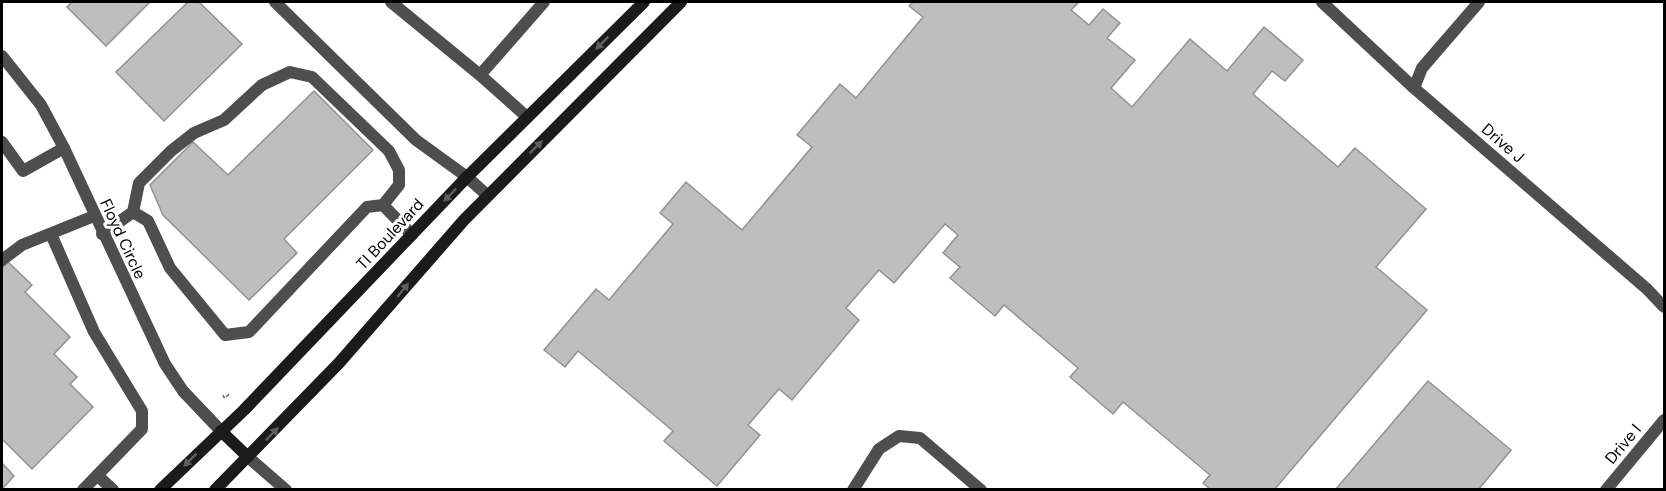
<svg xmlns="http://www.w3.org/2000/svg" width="1666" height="491" font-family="'DM Sans',sans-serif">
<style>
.building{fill:#bebebe;stroke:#929292;stroke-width:1.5}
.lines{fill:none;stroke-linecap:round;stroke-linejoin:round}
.path{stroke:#707070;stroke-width:4;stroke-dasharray:1.5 3;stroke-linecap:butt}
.lane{stroke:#4e4e4e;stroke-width:12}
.street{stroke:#4e4e4e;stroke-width:12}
.secondary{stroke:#1b1b1b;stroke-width:12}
.oneway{fill:#5f5f5f}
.labels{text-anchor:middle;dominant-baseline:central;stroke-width:6;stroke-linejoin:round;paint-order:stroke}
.street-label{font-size:16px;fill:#000;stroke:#fff}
</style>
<rect width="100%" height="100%" fill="#fff"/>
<path class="building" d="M 72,2 L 150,2 L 106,46 L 67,7 Z
M 188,2 L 199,2 L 242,44 L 164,121 L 116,72 Z
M 913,2 L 1079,2 L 1071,10 L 1089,25 L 1103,9 L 1120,23 L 1107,38 L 1135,60 L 1111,88 L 1132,107 L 1190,39 L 1227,71 L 1264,27 L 1303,60 L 1285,81 L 1272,71 L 1253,94 L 1338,167 L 1355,148 L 1426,209 L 1376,267 L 1427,310 L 1274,490 L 1211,490 L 1203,483 L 1210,475 L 1123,402 L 1113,414 L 1070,377 L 1078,368 L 1004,305 L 995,316 L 950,278 L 960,267 L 943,253 L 958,235 L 945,224 L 894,283 L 879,270 L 846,308 L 859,320 L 792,400 L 779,389 L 748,425 L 760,435 L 717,486 L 664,441 L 673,431 L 578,351 L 565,367 L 544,350 L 596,289 L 609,300 L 673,224 L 660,213 L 686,182 L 742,230 L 812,147 L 797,135 L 840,84 L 856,98 L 923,17 L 909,6 Z
M 314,91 L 373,150 L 284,239 L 297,253 L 249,300 L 163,215 L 150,185 L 193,142 L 228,175 Z
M 8,262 L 32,285 L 25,292 L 70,337 L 54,354 L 77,377 L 70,384 L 93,407 L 32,469 L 2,439 L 2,268 Z
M 1428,381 L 1511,450 L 1478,490 L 1335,490 Z
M 2,463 L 14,476 L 2,489 Z"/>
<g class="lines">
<path class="path" d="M 223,397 L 227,395 L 230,398"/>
<path class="lane" d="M 275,2 L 416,140 L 467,177 L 487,195
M 391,2 L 480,75 L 544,2
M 1322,2 L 1414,88 L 1647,289 L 1664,307
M 480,75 L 527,117
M 1414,88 L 1422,68 L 1479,2
M 2,142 L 23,171 L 64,148
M 133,212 L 139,183 L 171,151 L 194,133 L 224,120 L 262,85 L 290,72 L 312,77 L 389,151 L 399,170 L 399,185 L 383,205
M 51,234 L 94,332 L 142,411 L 142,429 L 83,490
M 102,234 L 133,212 L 148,221 L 170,268 L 225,335 L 249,332 L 367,207 L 383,205 L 412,235
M 2,260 L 22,245 L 94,216
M 248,457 L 286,490
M 97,475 L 113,490
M 853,490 L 879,449 L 899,436 L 920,438 L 981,490
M 1606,490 L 1664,420"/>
<path class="street" d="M 2,56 L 41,105 L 64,148 L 165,364 L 183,391 L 221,431"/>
<path class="secondary" d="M 221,431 L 248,457
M 160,490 L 244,410 L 467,177 L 644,2
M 215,490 L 339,363 L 464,220 L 681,2"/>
</g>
<defs><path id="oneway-solid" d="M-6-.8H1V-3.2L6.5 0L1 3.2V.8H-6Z" transform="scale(1.5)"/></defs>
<g class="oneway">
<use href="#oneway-solid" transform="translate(602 43) rotate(135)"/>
<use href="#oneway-solid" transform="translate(536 147) rotate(-45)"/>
<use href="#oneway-solid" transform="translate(450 195) rotate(134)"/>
<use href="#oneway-solid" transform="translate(403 290) rotate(-51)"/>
<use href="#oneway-solid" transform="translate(272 434) rotate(-46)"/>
<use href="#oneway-solid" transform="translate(190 460) rotate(135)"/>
</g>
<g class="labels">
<g class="street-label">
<text transform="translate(1503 143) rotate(41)">Drive J</text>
<text transform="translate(390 234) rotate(-47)">TI Boulevard</text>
<text transform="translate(123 239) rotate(65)">Floyd Circle</text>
<text transform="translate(1623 444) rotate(-50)">Drive I</text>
</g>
</g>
<rect width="1666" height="491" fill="none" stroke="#000000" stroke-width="6"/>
</svg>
